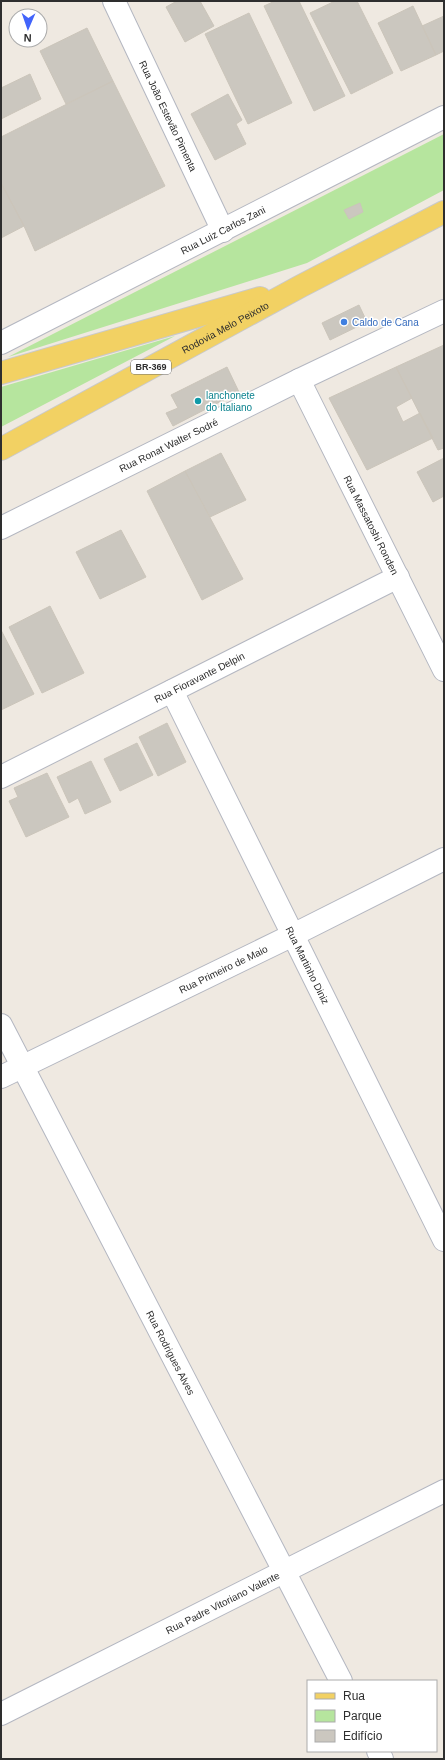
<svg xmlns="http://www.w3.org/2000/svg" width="445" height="1760" font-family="Arial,sans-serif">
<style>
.green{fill:#b6e59e}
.building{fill:#cbc7bf;stroke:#cbc5ba}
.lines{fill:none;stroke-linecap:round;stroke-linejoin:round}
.minor-casing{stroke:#b4b7c1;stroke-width:24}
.major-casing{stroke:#c9c9c9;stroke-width:24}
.minor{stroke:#fff;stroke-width:22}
.major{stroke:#f2d163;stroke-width:22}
.shop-dot{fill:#3f7fe0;stroke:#fff;stroke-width:1.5}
.culture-dot{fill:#0f9aa8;stroke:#fff;stroke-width:1.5}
.labels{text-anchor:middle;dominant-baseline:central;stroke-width:3;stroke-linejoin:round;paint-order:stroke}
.shield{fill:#fff;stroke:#6d6d6d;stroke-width:1}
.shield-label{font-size:9px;font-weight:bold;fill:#2e2e2e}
.street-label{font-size:10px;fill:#2e2e2e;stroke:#fff}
.shop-label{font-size:10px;fill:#366cbe;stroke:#fff;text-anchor:start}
.culture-label{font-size:10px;fill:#0d838f;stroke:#fff;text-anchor:start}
</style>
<rect width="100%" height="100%" fill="#efe9e1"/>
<path class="green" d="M 444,134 L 444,190 L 307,263 L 8,357 Z
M 175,336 L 1,427 L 1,387 Z"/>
<path class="building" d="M 177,1 L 200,1 L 214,26 L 185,42 L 166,7 Z
M 275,1 L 299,1 L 345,96 L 314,111 L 264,6 Z
M 335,1 L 357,1 L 393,73 L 351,94 L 310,13 Z
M 413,6 L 436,55 L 401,71 L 378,23 Z
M 249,13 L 292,103 L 248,124 L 205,34 Z
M 444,16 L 444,51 L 436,55 L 422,26 Z
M 87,28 L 113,81 L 66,104 L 40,51 Z
M 30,74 L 41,99 L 1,119 L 1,88 Z
M 113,81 L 165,186 L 35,251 L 24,226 L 1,183 L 1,137 Z
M 228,94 L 242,120 L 236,124 L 246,144 L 215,160 L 191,114 Z
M 1,183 L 24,226 L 1,238 Z
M 360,203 L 363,212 L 349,219 L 344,210 Z
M 359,305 L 367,322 L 330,340 L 322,323 Z
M 444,345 L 444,448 L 438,450 L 396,367 Z
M 227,367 L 239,392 L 173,426 L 166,413 L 178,408 L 171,395 Z
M 396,367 L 412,398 L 396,407 L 403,422 L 420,413 L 433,438 L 367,470 L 329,398 Z
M 221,453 L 246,500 L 210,517 L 185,471 Z
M 444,458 L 444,496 L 433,502 L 417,472 Z
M 185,471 L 243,579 L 202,600 L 147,491 Z
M 121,530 L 146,577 L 100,599 L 76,552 Z
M 50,606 L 84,673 L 42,693 L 9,627 Z
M 1,630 L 34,694 L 1,710 Z
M 167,723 L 186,762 L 158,776 L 139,737 Z
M 137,743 L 153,775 L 120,791 L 104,759 Z
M 91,761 L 111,802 L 85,814 L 78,798 L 69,803 L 57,777 Z
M 47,773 L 69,817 L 26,837 L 9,801 L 18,797 L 14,788 Z"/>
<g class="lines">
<defs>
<g id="minor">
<path id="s1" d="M 114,1 L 223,231"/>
<path id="s2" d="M 1,343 L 444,117"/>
<path id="s3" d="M 299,380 L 444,670"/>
<path id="s4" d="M 1,528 L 299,380 L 444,311"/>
<path id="s5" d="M 172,691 L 444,1240"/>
<path id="s6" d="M 1,777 L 398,577"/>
<path id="s7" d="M 1,1025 L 341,1681"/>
<path id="s8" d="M 1,1077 L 293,935 L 444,859"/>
<path id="s9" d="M 1,1714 L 444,1491"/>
<path d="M 378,1751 L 382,1759"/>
</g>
<g id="major">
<path d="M 1,373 L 260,298"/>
<path id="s10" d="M 1,449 L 301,286 L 444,212"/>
</g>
</defs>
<use href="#minor" class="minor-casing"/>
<use href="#major" class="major-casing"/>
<use href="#minor" class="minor"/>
<use href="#major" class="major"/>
</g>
<circle class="shop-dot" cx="344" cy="322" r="4"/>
<circle class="culture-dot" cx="198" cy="401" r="4"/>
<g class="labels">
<rect class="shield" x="131" y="360" width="40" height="14" rx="3"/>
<g class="shield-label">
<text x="151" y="367">BR-369</text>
</g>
<g class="street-label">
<text stroke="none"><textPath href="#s1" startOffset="127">Rua João Estevão Pimenta</textPath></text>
<text stroke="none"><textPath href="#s2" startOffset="249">Rua Luiz Carlos Zani</textPath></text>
<text stroke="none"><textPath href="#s10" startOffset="255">Rodovia Melo Peixoto</textPath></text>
<text stroke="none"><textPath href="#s4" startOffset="187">Rua Ronat Walter Sodré</textPath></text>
<text stroke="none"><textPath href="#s3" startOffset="162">Rua Massatoshi Ronden</textPath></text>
<text stroke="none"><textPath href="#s6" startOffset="222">Rua Fioravante Delpin</textPath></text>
<text stroke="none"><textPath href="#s5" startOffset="306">Rua Martinho Diniz</textPath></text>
<text stroke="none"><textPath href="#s8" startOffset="247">Rua Primeiro de Maio</textPath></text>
<text stroke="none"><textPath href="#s7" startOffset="369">Rua Rodrigues Alves</textPath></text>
<text stroke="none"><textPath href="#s9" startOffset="248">Rua Padre Vitoriano Valente</textPath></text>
</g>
<g class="shop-label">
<text x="352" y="322">Caldo de Cana</text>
</g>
<g class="culture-label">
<text x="206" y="395">lanchonete<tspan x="206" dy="12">do Italiano</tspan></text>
</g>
</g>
<rect width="445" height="1760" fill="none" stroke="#2e2e2e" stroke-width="4"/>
<rect x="307" y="1680" width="130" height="72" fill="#ffffff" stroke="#ababab"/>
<rect x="315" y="1693" width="20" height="6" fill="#f2d163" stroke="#ababab"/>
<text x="343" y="1700" font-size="12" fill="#2e2e2e">Rua</text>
<rect x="315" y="1710" width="20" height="12" fill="#b6e59e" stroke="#ababab"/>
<text x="343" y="1720" font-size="12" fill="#2e2e2e">Parque</text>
<rect x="315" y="1730" width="20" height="12" fill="#cbc7bf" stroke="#ababab"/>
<text x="343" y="1740" font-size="12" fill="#2e2e2e">Edifício</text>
<g transform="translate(28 28) rotate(182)"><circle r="19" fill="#ffffff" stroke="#ababab"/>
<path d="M0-3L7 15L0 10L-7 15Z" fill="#4264fb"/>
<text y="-6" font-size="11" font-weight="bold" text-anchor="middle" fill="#2e2e2e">N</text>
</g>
</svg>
